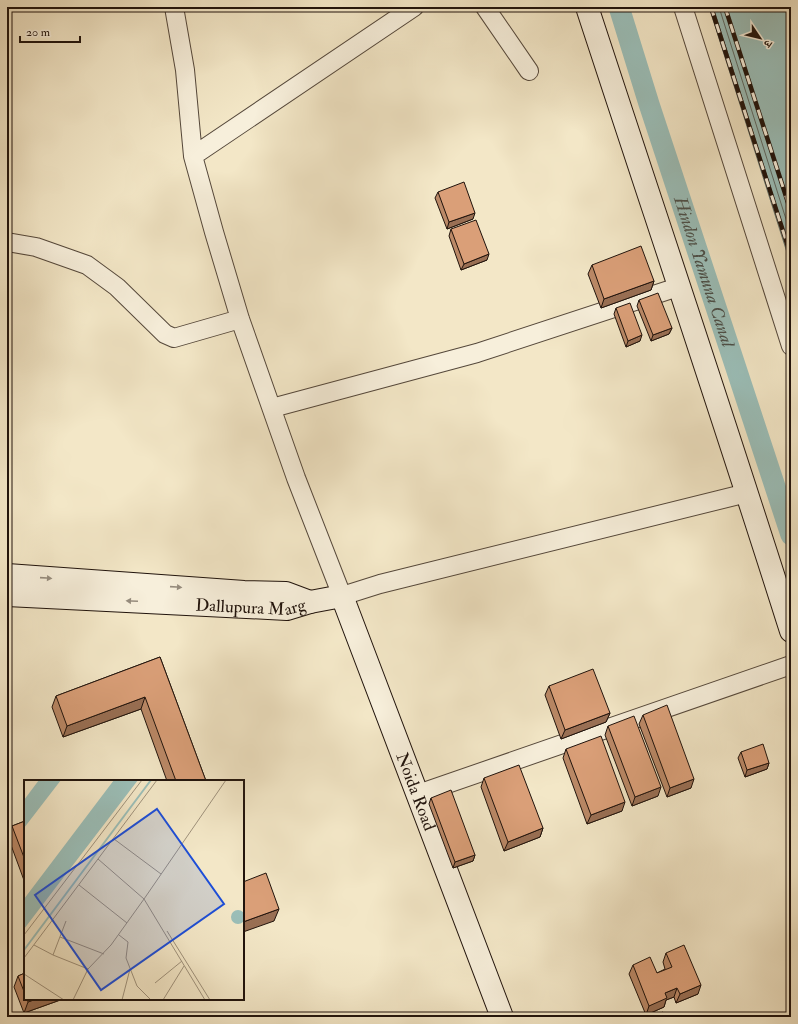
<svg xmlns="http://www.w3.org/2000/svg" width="798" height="1024" font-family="'IM FELL Double Pica','Noto Serif Devanagari',serif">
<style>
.water{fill:#9bbfb9;stroke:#6a7a74}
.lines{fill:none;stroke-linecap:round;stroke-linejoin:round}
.shore{stroke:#5e6962;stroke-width:1}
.canal{stroke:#9bbfb9;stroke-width:21}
.street-casing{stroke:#55483b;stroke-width:20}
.secondary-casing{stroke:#20130c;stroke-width:24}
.street{stroke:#f7efdb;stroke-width:18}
.secondary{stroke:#f7efdb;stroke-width:22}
.rail-casing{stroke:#20130c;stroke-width:4.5}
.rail{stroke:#f7efdb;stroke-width:3;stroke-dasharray:9;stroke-linecap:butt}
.wall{fill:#bb8967;stroke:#20130c}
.shaded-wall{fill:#996f54;stroke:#20130c}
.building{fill:#da9f78;stroke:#20130c}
.oneway{fill:#968c7e}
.labels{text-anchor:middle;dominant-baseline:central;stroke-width:3.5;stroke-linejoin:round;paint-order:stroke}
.street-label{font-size:17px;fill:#20130c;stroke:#f7efdb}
.water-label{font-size:18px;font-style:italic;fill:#4b4f49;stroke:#f7efdb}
.inset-river{fill:none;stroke:#9bbfb9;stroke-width:2}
.inset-road{fill:none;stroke:#9f927c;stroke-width:1}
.view{fill:#1d4ed8;fill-opacity:0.15;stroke:#1d4ed8;stroke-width:2}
.inset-edge{fill:none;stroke:#20130c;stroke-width:2}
</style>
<rect width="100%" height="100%" fill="#f3e7c7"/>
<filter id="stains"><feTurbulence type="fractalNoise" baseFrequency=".005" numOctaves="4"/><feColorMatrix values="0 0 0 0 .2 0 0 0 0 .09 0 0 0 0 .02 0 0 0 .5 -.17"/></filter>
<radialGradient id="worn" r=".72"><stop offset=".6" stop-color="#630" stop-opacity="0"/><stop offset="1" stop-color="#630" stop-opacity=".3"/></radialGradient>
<path class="water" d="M 709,7 L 791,7 L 791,265 Z"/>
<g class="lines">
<path class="shore" d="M 713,7 L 791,252
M 719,7 L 791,235
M 725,7 L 791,216"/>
<path class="canal" id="s1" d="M 619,7 L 649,104 L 791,535"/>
<defs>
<path id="street" d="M 174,7 L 185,70 L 193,156 L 214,232 L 240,319 L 296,478 L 342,596 L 380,584 L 747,493
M 485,7 L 529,71
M 683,7 L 791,346
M 193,156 L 414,7
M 7,242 L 36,247 L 87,265 L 117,287 L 165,334 L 174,338 L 240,319
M 272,408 L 477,353 L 678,287
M 418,794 L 791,665"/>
<g id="secondary">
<path d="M 587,7 C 655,215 725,422 791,631"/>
<path d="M 7,575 L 244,592 L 286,593 L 310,602"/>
<path id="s2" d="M 7,595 L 287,609 L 310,602 L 342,596 L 502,1017"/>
</g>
</defs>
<use href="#street" class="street-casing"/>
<use href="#secondary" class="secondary-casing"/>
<use href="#street" class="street"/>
<use href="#secondary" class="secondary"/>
<defs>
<path id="rail" d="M 711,7 L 791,256
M 725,7 L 791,212"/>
</defs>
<use href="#rail" class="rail-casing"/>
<use href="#rail" class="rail"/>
</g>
<path class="wall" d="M 438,192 L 473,219 L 447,229 L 435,198 Z
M 451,229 L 487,260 L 461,270 L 449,236 Z
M 592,265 L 654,281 L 651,290 L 601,308 L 588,274 Z
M 639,300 L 672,328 L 669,334 L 651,341 L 637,306 Z
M 616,308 L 640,341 L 626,347 L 614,314 Z
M 160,657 L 206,781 L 167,781 L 141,709 L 63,737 L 52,707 L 56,696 Z
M 549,686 L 610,713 L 606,722 L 561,739 L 545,695 Z
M 643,715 L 691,788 L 667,797 L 639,724 Z
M 608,726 L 658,796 L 632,806 L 605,735 Z
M 566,749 L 622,811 L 587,824 L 563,758 Z
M 741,752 L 769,763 L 767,769 L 745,777 L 738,758 Z
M 484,778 L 543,828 L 540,837 L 504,851 L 481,787 Z
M 431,798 L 475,855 L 473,861 L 453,868 L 429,804 Z
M 25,821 L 25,883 L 8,837 L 12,826 Z
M 666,953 L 698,994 L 676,1003 L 674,997 L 666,1000 L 664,1007 L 646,1015 L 629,974 L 633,965 L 657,973 L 665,969 L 663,962 Z
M 25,973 L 25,999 L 63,999 L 24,1013 L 14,987 L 18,976 Z"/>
<path class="shaded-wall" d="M 475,213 L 473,219 L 447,229 L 449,222 Z
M 489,254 L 487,260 L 461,270 L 464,264 Z
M 654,281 L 651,290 L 601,308 L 604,299 Z
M 672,328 L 669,334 L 651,341 L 653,335 Z
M 642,335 L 640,341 L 626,347 L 628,341 Z
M 145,697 L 141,709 L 63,737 L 67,726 Z
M 610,713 L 606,722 L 561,739 L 565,730 Z
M 769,763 L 767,769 L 745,777 L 747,770 Z
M 694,779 L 691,788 L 667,797 L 670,788 Z
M 661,787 L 658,796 L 632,806 L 635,797 Z
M 625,802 L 622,811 L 587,824 L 591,815 Z
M 543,828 L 540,837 L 504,851 L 508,842 Z
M 475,855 L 473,861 L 453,868 L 455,862 Z
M 279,909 L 274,921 L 243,932 L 243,922 Z
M 701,985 L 698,994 L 676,1003 L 680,994 Z
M 677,988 L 674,997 L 666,1000 L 664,1007 L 646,1015 L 649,1006 L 665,993 Z
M 36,999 L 63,999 L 24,1013 L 28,1002 Z"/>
<path class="building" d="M 464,182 L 475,213 L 449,222 L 438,192 Z
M 476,220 L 489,254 L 464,264 L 451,229 Z
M 641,246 L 654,281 L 604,299 L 592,265 Z
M 658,293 L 672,328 L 653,335 L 639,300 Z
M 630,303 L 642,335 L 628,341 L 616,308 Z
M 160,657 L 206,781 L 176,781 L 145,697 L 67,726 L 56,696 Z
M 593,669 L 610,713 L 565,730 L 549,686 Z
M 667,705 L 694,779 L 670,788 L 643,715 Z
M 634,716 L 661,787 L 635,797 L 608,726 Z
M 601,736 L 625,802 L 591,815 L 566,749 Z
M 763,744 L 769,763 L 747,770 L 741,752 Z
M 519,765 L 543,828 L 508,842 L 484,778 Z
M 451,790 L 475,855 L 455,862 L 431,798 Z
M 25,821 L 25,860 L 12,826 Z
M 266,873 L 279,909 L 243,922 L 243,882 Z
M 684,945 L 701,985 L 680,994 L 677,988 L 665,993 L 667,998 L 649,1006 L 633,965 L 650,957 L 657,973 L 672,967 L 666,953 Z
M 25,973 L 25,994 L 18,976 Z
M 27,999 L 36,999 L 28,1002 Z
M 663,1012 L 665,1017 L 650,1017 Z"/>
<defs><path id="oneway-solid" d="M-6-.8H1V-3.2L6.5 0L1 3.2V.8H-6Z"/></defs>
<g class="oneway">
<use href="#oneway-solid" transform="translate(46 578) rotate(4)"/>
<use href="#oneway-solid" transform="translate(176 587) rotate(4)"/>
<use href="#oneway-solid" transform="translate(132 601) rotate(-177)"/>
</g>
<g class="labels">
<g class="street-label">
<text stroke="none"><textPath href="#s2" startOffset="244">Dallupura Marg</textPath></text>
<text stroke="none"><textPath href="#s2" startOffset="546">Noida Road</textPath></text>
</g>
<g class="water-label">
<text stroke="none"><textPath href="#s1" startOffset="278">Hindon Yamuna Canal</textPath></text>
</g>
</g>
<g transform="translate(24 780)">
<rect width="220" height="220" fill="#f3e7c7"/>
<path d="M 15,0 L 37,0 L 0,48 L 0,20 ZM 90,0 L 114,0 L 0,149 L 0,119 ZM207 137a7 7 0 1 1 14 0a7 7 0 1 1-14 0Z" fill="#9bbfb9"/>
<path class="inset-river" d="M 0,170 L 127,0"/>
<path class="inset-road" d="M 90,59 L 137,94M 55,105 L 103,143M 42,141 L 29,175 L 64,189M 143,151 L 186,220M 0,155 L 118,0M 95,155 L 104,162 L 102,178 L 113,206 L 127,220M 36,157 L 80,174M 10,165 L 29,175M 0,178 L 133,0M 0,194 L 40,220M 131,203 L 158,181M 49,220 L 64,189 L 87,165 L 120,119 L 74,79M 98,220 L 106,189M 139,220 L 160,186M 181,220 L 120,119 L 202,0"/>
<path class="view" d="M 133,29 L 200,124 L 77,210 L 11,115 Z"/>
<rect width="220" height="220" class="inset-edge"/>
</g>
<rect width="798" height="1024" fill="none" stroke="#f3e7c7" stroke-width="24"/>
<rect x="8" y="8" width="782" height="1008" fill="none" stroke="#20130c" stroke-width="2"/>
<rect x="12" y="12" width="774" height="1000" fill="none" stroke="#20130c"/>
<g transform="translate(760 38) rotate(125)" stroke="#f7efdb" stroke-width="3" paint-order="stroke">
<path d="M0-3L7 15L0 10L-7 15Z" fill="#20130c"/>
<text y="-6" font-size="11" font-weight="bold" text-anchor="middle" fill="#20130c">उ</text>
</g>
<path d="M20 36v6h60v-6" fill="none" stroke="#20130c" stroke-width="2"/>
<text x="26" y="36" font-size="12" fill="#20130c" stroke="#f7efdb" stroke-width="3" paint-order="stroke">20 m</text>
<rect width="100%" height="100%" filter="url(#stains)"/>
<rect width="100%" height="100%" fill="url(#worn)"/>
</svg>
